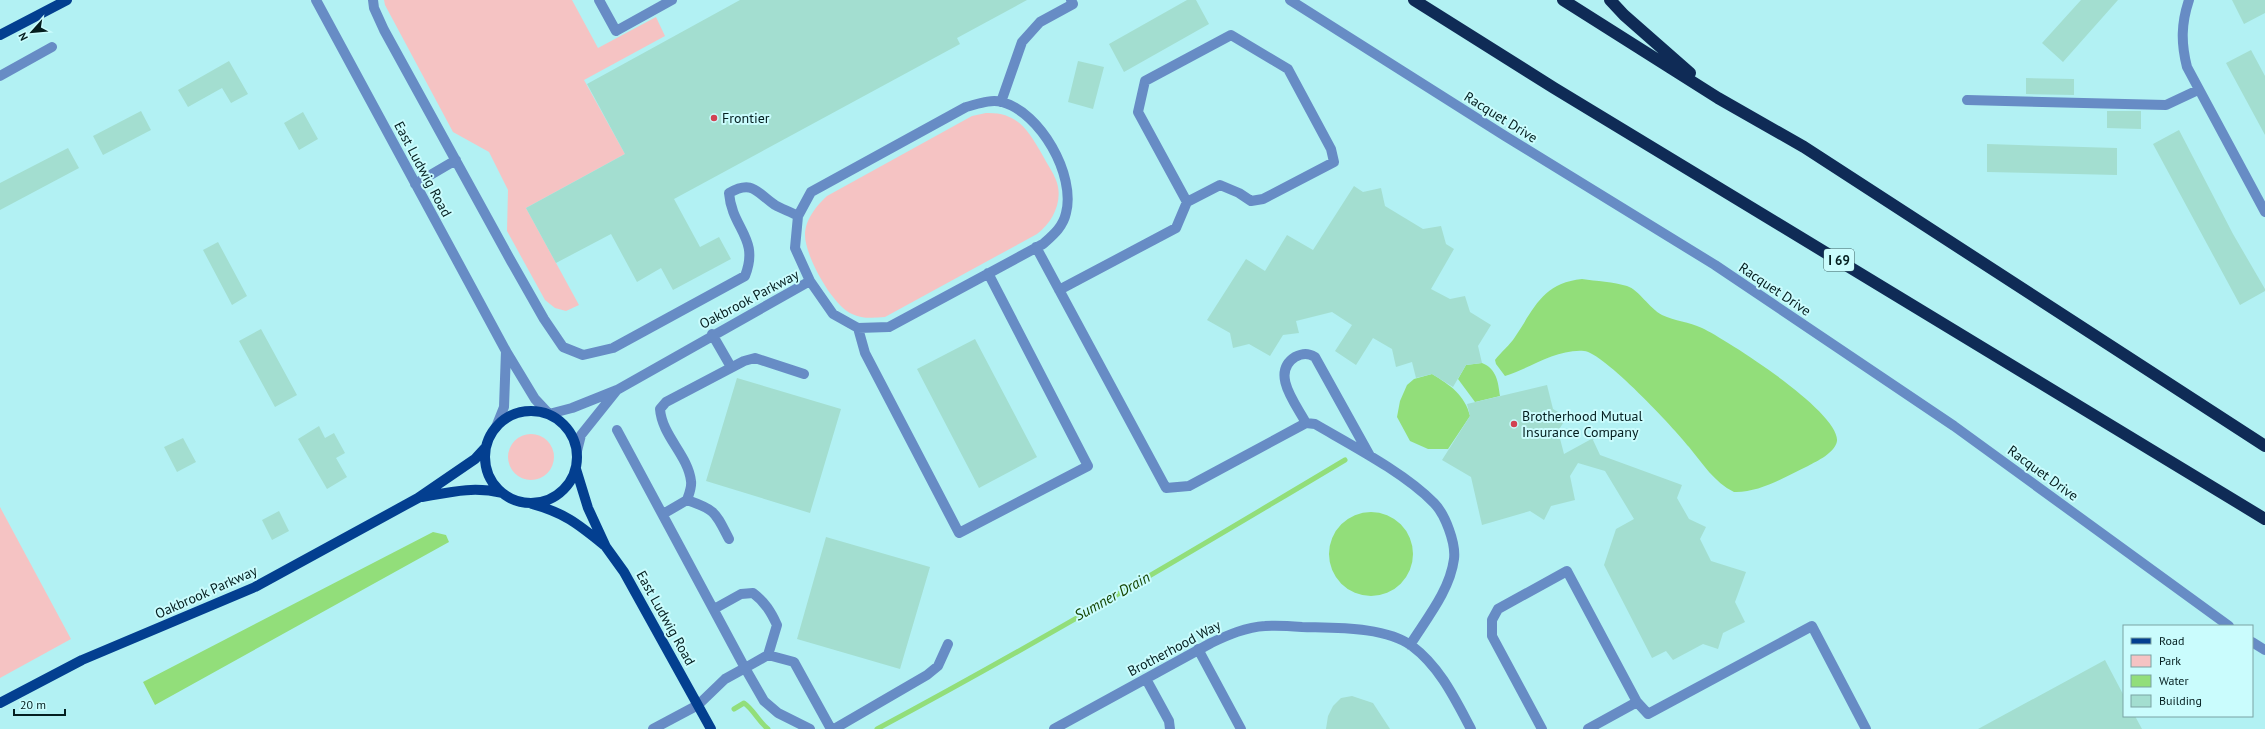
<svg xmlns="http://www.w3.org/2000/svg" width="2265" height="729" font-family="'PT Sans',sans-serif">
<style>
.green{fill:#f5c3c3}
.water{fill:#92de7a}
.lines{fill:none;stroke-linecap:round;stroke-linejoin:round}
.stream{stroke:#92de7a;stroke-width:5}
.building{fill:#a3ded0}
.minor{stroke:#678cc5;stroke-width:10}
.major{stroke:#033f90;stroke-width:10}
.highway{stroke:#0f2b56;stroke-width:12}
.poi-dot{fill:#d24252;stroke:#cafcfd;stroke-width:1.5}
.labels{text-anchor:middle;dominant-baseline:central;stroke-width:4;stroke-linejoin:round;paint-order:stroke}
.shield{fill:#cafcfd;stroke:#3f6162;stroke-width:1}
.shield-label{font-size:13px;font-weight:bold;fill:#041e1f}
.street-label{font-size:14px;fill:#041e1f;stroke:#cafcfd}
.poi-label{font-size:14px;fill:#041e1f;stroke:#cafcfd;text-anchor:start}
.water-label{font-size:15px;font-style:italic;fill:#134400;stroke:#cafcfd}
</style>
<rect width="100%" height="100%" fill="#b2f1f3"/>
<path class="green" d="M 384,0 L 572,0 L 598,48 L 656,17 L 665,36 L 584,80 L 625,154 L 526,208 L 579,305 L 566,311 L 555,308 L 545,300 L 507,231 L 508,190 L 489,152 L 453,132 L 385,5 Z
M 986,113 C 1018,112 1028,130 1043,156 C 1047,164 1053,172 1056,180 C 1064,200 1053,222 1037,234 L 885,317 C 873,318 862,319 852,314 C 832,305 805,256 805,235 C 805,220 817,205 827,196 L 972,116 Z
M508 457a23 23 0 1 1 46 0a23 23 0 1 1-46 0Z
M 0,507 L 71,639 L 0,678 Z"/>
<path class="water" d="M 1582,279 C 1596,281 1614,282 1627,286 C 1639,290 1649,308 1662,315 C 1675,321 1689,322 1702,328 C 1727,340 1840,412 1837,441 C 1835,453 1817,461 1808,466 C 1785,477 1759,493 1734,492 C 1714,482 1703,464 1689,447 C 1675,429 1603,352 1584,351 C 1556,349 1531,368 1505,376 L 1496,364 L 1495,360 C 1501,352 1510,345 1515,337 C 1535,307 1543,283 1582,279 Z
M 1482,363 C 1497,369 1498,382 1500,396 L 1475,402 L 1458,379 L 1466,365 Z
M 1432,374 C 1450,385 1465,395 1470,416 L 1448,449 L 1428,449 L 1410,441 L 1397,417 L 1400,401 L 1407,385 L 1414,379 Z
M1329 554a42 42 0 1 1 84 0a42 42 0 1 1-84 0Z
M 433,532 L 446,535 L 449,542 L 155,705 L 143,682 Z"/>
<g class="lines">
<path class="stream" d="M 734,709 L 744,703 C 754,710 758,721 768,729
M 877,729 C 1036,644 1191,552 1345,460"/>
</g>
<path class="building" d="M 740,0 L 1027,0 L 957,38 L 960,44 L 674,199 L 700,247 L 719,237 L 731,259 L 673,290 L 661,268 L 637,282 L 611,234 L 556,263 L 526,208 L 625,154 L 587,84 Z
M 1187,0 L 1196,0 L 1209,24 L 1124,72 L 1109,44 Z
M 2081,0 L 2118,0 L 2063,62 L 2042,43 Z
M 2232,0 L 2265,0 L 2265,13 L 2244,24 Z
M 2251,50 L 2265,76 L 2265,135 L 2226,63 Z
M 229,61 L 248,94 L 231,103 L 222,88 L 188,107 L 178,90 Z
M 1078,61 L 1104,67 L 1093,109 L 1068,102 Z
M 2026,78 L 2074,79 L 2074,95 L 2026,94 Z
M 141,111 L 151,130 L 103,155 L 93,136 Z
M 2107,111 L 2141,111 L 2141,129 L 2107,128 Z
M 303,112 L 318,139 L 299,150 L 284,123 Z
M 2179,130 L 2233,234 L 2265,289 L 2265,291 L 2240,305 L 2153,144 Z
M 1987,144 L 2117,148 L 2117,175 L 1987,172 Z
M 68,148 L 79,168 L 0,210 L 0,183 Z
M 1354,186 L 1363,192 L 1381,188 L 1385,206 L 1423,229 L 1441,226 L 1446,244 L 1454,249 L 1431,289 L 1450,299 L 1465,296 L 1470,312 L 1491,325 L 1478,346 L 1482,363 L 1466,365 L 1453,387 L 1432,374 L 1416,378 L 1412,362 L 1396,367 L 1392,349 L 1373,338 L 1356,365 L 1335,351 L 1352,325 L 1332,312 L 1296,321 L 1299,333 L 1283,335 L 1270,356 L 1249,344 L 1233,348 L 1230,333 L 1207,320 L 1246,259 L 1265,271 L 1287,235 L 1313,250 Z
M 218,242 L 247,296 L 232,305 L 203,250 Z
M 261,329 L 297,395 L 275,407 L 239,341 Z
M 975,339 L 1037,457 L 979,488 L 917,369 Z
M 737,378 L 841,409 L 810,513 L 706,481 Z
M 1547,385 L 1553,409 L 1567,417 L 1558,431 L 1564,454 L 1595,437 L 1593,440 L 1600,455 L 1682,485 L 1677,498 L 1689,519 L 1706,527 L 1700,539 L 1711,561 L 1746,572 L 1735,602 L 1745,622 L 1723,633 L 1718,649 L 1703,644 L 1673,660 L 1666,651 L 1652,658 L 1604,565 L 1616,529 L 1634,519 L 1605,471 L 1578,463 L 1570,476 L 1575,500 L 1551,506 L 1544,520 L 1530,511 L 1482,525 L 1471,477 L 1442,460 L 1470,416 L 1467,404 Z
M 319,426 L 325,438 L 334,433 L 345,453 L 336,458 L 347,477 L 327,489 L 298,439 Z
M 183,438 L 196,462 L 177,472 L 164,447 Z
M 279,511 L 289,531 L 272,540 L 262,520 Z
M 826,537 L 930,567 L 900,669 L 797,639 Z
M 2105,660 L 2124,696 L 2124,716 L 2135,716 L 2142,729 L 1978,729 Z
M 1352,696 L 1373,703 L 1390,729 L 1326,729 L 1328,716 L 1333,706 L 1341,698 Z"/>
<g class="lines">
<path class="minor" d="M 316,0 L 506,351
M 373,0 L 374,8 L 384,30 L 511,261 L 544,319 L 563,347 L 583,355 L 613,348 L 745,276 C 760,238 732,229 729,193 C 753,179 757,193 775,205 C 782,209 791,212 798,216
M 599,0 L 616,31 L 672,0
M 1290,0 L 1505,136 L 1715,265 L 1954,426 L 2229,626
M 2189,0 C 2181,24 2181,43 2187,67 L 2265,212
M 0,76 L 52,47
M 1967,100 L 2166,105 L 2198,90
M 1001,102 L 1022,42 L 1040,22 L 1073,4 L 1071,0
M 415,184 L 456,160
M 1036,247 L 1166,488 L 1189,486 L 1306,423 L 1315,424 C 1351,445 1405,473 1434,503 C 1445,514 1456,543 1454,559 C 1450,590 1427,618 1410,645
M 1059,290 L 1176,228 L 1187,202 L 1138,112 L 1145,81 L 1231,35 L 1288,69 L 1331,149 L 1334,162 L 1263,199 L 1251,201 L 1239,193 L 1220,185 L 1187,202
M 858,328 L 865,353 L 959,533 L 1088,466 L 988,273
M 712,334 L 731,367
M 617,390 L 810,281 L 833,314 L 858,328 L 889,327 L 1043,244 C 1053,235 1063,227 1066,213 C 1076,175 1040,112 1002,102 C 990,99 978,104 966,107 L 811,192 L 798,216 L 795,248 L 810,281
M 1306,423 C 1296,404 1270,373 1295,357 C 1303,353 1308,353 1315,357 L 1370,456
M 496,427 L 504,407 L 506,351 L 535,399 L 549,414 L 572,408 L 617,390 L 581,435 L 577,451
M 617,430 L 745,668 L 768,655 L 777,625 C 771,612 765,602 753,593 L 741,594 L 714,609
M 687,500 C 716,510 715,512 729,539
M 663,514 L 687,500 C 689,494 692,487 691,481 C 688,455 662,436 660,409 L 666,402 L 744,361 L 755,358 L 804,374
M 2252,642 L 2265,650
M 1198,649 L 1241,729
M 768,655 L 794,662 L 831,729
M 1146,679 L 1169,721 L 1170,729
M 653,729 L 698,705 L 725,679 L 745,668 L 764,701 L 778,713 L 810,729
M 834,729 L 927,675 L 938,666 L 948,644
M 1054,729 L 1211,643 C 1228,635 1246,627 1265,626 C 1277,625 1290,626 1302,627 C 1333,628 1385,626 1412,646 C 1440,667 1455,699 1471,729
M 1542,729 L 1492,636 L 1492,620 L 1498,609 L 1567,571 L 1637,702 L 1648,714 L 1812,626 L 1866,729
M 1588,729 L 1637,702"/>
<path class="major" d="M 0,35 L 67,0
M485 457a46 46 0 1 1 92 0a46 46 0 1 1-92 0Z
M 576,469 L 588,508 L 606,547 L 624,572 L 711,729
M 422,497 C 450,492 474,486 502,493
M 532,504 C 565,513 578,524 604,545
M 0,703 L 82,660 L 255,587 L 418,498 L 475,459 L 486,447"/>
<path class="highway" d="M 1414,0 L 1554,88 L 2265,519
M 1563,0 L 1718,98 L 1804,147 L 2265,446
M 1610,0 L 1624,15 L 1690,73"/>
</g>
<g class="poi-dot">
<circle cx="714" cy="118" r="4"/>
<circle cx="1514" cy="424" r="4"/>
</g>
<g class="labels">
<rect class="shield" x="1824" y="249" width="30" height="22" rx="3"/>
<g class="shield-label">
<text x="1839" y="260">I 69</text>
</g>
<g class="street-label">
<text transform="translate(1501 117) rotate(32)">Racquet Drive</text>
<text transform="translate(423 169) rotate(62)">East Ludwig Road</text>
<text transform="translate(1775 289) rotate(34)">Racquet Drive</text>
<text transform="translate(749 299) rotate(-28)">Oakbrook Parkway</text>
<text transform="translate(2043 473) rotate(36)">Racquet Drive</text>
<text transform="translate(206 592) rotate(-24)">Oakbrook Parkway</text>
<text transform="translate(666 618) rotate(61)">East Ludwig Road</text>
<text transform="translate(1174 648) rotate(-28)">Brotherhood Way</text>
</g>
<g class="poi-label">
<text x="722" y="118">Frontier</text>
<text x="1522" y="416">Brotherhood Mutual<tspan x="1522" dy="16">Insurance Company</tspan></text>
</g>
<g class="water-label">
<text transform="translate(1112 596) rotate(-29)">Sumner Drain</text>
</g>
</g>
<rect x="2123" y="625" width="130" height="92" fill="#cafcfd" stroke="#7ba3a4"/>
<rect x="2131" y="638" width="20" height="6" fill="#033f90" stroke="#7ba3a4"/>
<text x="2159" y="645" font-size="12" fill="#041e1f">Road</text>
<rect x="2131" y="655" width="20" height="12" fill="#f5c3c3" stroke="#7ba3a4"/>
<text x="2159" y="665" font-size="12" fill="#041e1f">Park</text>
<rect x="2131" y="675" width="20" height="12" fill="#92de7a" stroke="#7ba3a4"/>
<text x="2159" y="685" font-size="12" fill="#041e1f">Water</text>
<rect x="2131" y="695" width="20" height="12" fill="#a3ded0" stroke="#7ba3a4"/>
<text x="2159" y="705" font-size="12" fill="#041e1f">Building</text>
<g transform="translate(32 32) rotate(243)" stroke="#cafcfd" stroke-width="3" paint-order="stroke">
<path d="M0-3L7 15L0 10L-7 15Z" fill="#041e1f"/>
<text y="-6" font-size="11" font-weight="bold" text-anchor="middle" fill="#041e1f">N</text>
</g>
<path d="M14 709v6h51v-6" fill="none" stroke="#041e1f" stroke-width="2"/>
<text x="20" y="709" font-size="12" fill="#041e1f" stroke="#cafcfd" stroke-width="3" paint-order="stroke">20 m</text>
</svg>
